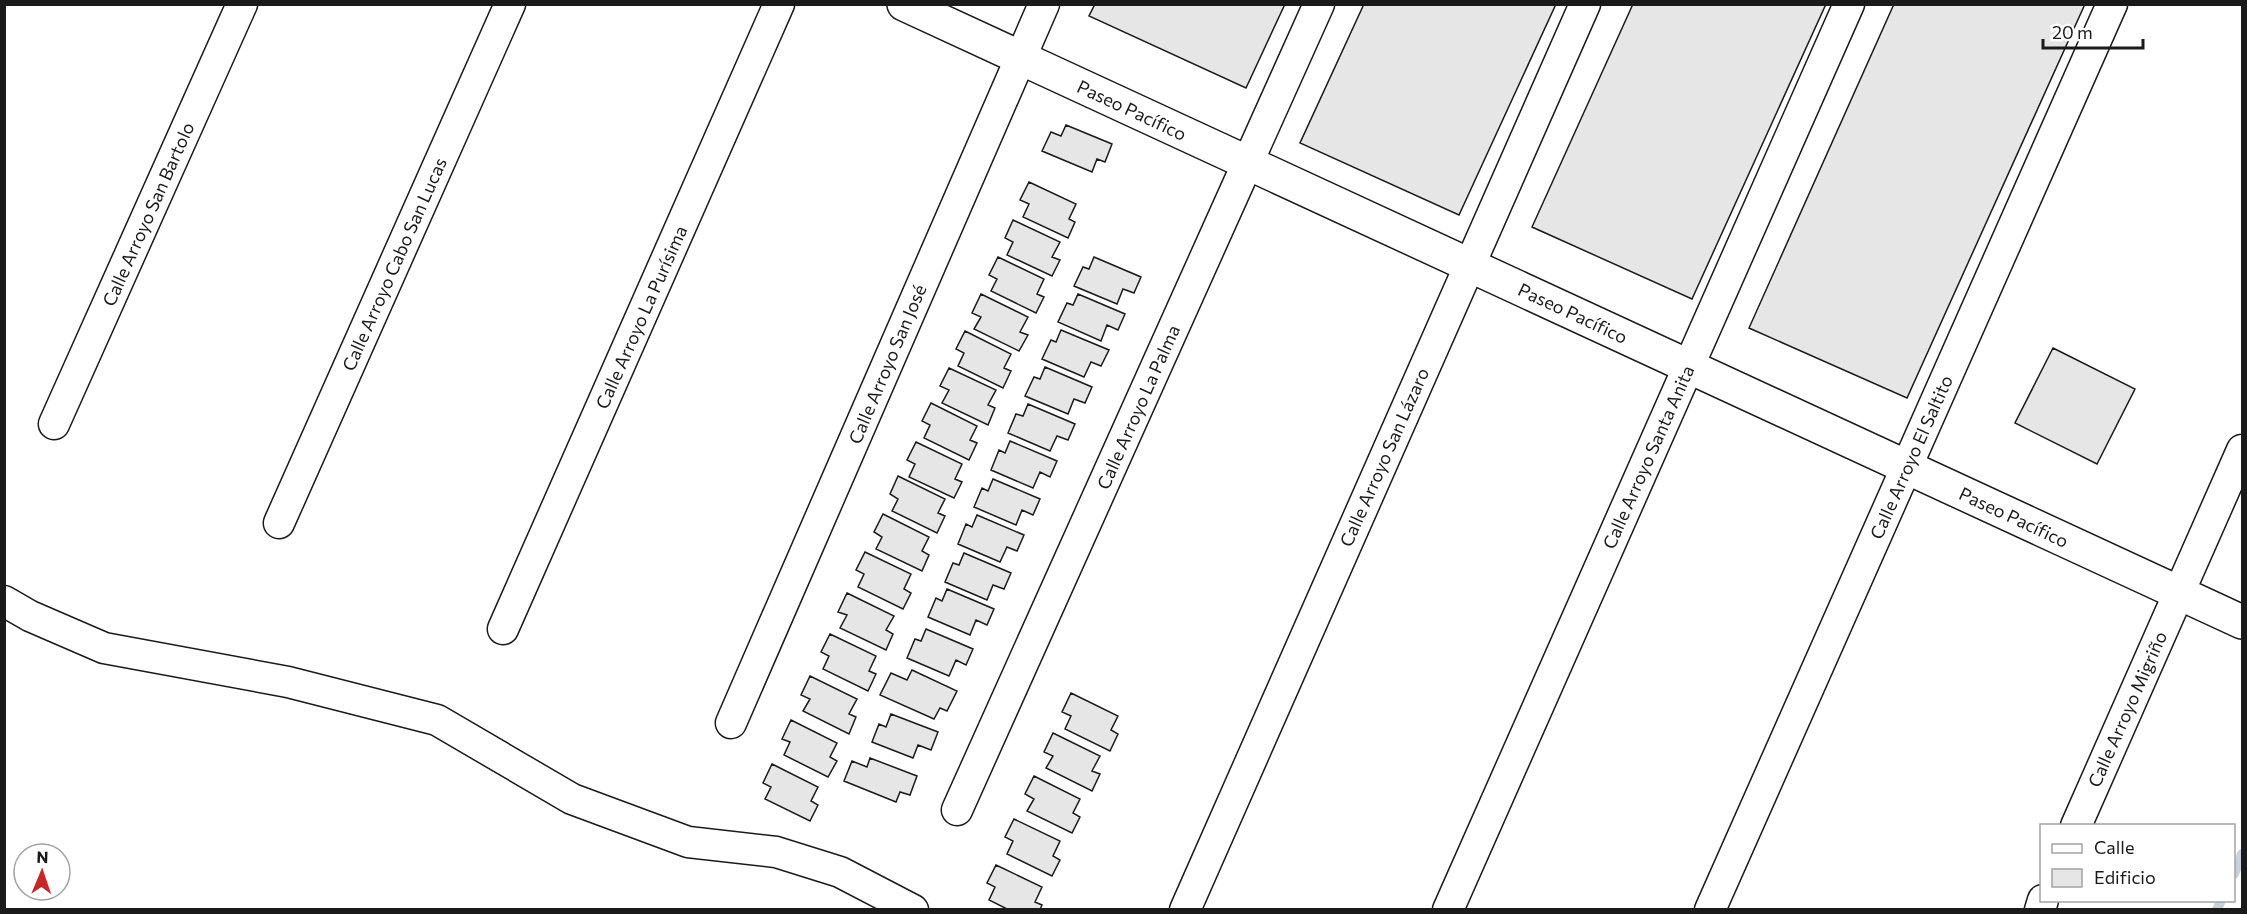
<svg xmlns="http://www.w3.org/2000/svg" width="2247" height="914" font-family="Commissioner,sans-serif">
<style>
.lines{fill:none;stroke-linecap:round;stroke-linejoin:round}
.stream{stroke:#c6d2dc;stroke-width:10}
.building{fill:#e6e6e6;stroke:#1a1a1a;stroke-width:1.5}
.minor-casing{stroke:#1a1a1a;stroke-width:33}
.tertiary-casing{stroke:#1a1a1a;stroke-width:36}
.minor{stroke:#fff;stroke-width:30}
.tertiary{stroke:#fff;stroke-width:33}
.labels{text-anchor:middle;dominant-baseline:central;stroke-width:4.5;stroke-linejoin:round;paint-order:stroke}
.street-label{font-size:18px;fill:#1a1a1a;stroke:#fff}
</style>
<rect width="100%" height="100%" fill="#fff"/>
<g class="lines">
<path class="stream" d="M 2234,874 L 2242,854
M 2217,910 L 2221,900"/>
</g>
<path class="building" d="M 1095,4 L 1285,4 L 1246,88 L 1089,16 Z
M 1364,4 L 1556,4 L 1459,215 L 1300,143 Z
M 1633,4 L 1826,4 L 1692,299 L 1532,227 Z
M 1894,4 L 2085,4 L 1907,398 L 1749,328 Z
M 1066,125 L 1112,144 L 1105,162 L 1097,159 L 1092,172 L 1042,151 L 1051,132 L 1061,136 Z
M 1029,182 L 1076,204 L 1069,219 L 1075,222 L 1068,238 L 1023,217 L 1029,204 L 1020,200 Z
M 1013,220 L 1060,242 L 1052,257 L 1060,260 L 1052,276 L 1007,255 L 1013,242 L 1005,238 Z
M 998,257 L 1044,279 L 1037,294 L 1044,297 L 1036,313 L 991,291 L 997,279 L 989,275 Z
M 1094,257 L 1141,277 L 1134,293 L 1123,289 L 1117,304 L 1074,286 L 1083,267 L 1089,269 Z
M 981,294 L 1028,317 L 1020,332 L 1028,335 L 1019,351 L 974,329 L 981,317 L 972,313 Z
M 1078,294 L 1125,314 L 1118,330 L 1107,325 L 1101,341 L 1058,322 L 1067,303 L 1073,305 Z
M 1061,330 L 1109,350 L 1101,366 L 1091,362 L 1084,377 L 1042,359 L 1051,340 L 1056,342 Z
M 965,331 L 1011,354 L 1004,368 L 1011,371 L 1003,388 L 958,366 L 964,353 L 956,349 Z
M 2053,348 L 2135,389 L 2097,464 L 2015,423 Z
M 1045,367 L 1092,387 L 1085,403 L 1074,399 L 1068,414 L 1025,396 L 1034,377 L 1040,379 Z
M 949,368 L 996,390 L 988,405 L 995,408 L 988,425 L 942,403 L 949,390 L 940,386 Z
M 931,403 L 977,426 L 970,440 L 977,443 L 969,460 L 924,438 L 930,425 L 922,421 Z
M 1028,404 L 1075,424 L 1068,440 L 1057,436 L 1050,451 L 1008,433 L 1016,414 L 1023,416 Z
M 1010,441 L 1057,461 L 1050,477 L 1040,472 L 1033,488 L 991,470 L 999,450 L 1005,453 Z
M 916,442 L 962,464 L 955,479 L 962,482 L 954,498 L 909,477 L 915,464 L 907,460 Z
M 898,476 L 945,499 L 938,513 L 945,516 L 937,533 L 892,511 L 898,499 L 890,494 Z
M 993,479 L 1040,499 L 1033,515 L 1022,510 L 1016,525 L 974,507 L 982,488 L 988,491 Z
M 883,514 L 929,537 L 922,551 L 929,555 L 922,571 L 876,549 L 882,537 L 874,532 Z
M 977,515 L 1024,535 L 1017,551 L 1007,547 L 1000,562 L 958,544 L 966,524 L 972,527 Z
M 865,552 L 911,574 L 904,589 L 911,593 L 903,609 L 858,587 L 864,574 L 856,570 Z
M 964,553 L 1011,573 L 1004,589 L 993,585 L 987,600 L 945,582 L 953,563 L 959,565 Z
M 947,589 L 994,609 L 987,625 L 976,620 L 970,635 L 928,617 L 936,598 L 942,601 Z
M 847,593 L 894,616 L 886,630 L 893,634 L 886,650 L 840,628 L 847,615 L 838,612 Z
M 926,629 L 973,649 L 966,665 L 956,660 L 949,676 L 907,658 L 915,639 L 921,641 Z
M 830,634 L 876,656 L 869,671 L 876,674 L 868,691 L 823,669 L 829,656 L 821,652 Z
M 912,670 L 957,691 L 947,711 L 940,708 L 934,719 L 880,695 L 891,673 L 907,680 Z
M 810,676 L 857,699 L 849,714 L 856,717 L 849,734 L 803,711 L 810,699 L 801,695 Z
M 1071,693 L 1118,716 L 1111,730 L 1118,734 L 1110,751 L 1065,729 L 1071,716 L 1062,712 Z
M 891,714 L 938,732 L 931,750 L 918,745 L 913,758 L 872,742 L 879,724 L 886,727 Z
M 791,720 L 837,743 L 830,757 L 837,761 L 828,777 L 784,755 L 790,742 L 782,739 Z
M 1053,733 L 1100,756 L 1092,771 L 1100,774 L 1092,791 L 1046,768 L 1053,756 L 1044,752 Z
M 870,758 L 917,776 L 910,795 L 900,792 L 896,802 L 844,781 L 852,761 L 867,767 Z
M 772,764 L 818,787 L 811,801 L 818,805 L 810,821 L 765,799 L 771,787 L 763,783 Z
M 1034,776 L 1080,799 L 1073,813 L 1080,817 L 1072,833 L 1027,811 L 1034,799 L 1025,794 Z
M 1014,819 L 1060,841 L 1053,856 L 1060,860 L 1052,876 L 1007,854 L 1013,841 L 1005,837 Z
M 996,865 L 1042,887 L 1035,902 L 1042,905 L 1040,910 L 1009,910 L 989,900 L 995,887 L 987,883 Z"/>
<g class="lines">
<defs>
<path id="minor" d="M 54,424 L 242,4
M 279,523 L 510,4
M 4,601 L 30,616 L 104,648 L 288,682 L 437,720 L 572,799 L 688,842 L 776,852 L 840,872 L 913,910
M 503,629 L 779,4
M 731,723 L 1044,4
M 957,810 L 1319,4
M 2076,826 L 2242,450
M 1185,910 L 1585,4
M 1448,910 L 1849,4
M 1710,910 L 2112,4
M 2040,910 L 2043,900"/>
<path id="tertiary" d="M 904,4 L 2242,622"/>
</defs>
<use href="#minor" class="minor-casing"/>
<use href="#tertiary" class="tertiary-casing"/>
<use href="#minor" class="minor"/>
<use href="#tertiary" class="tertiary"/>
</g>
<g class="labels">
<g class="street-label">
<text transform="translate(1132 110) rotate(25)">Paseo Pacífico</text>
<text transform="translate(148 214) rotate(-66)">Calle Arroyo San Bartolo</text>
<text transform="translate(394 264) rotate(-66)">Calle Arroyo Cabo San Lucas</text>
<text transform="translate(1573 313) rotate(25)">Paseo Pacífico</text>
<text transform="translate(641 317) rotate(-66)">Calle Arroyo La Purísima</text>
<text transform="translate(887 364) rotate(-67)">Calle Arroyo San José</text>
<text transform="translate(1138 407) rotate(-66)">Calle Arroyo La Palma</text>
<text transform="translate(1384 457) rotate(-66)">Calle Arroyo San Lázaro</text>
<text transform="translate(1648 457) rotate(-66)">Calle Arroyo Santa Anita</text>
<text transform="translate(1911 457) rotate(-66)">Calle Arroyo El Saltito</text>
<text transform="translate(2014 517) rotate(25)">Paseo Pacífico</text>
<text transform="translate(2127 709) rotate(-66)">Calle Arroyo Migriño</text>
</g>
</g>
<rect width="2247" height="914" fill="none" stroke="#1a1a1a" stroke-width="12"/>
<rect x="2040" y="824" width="195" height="78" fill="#ffffff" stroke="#a3a3a3" stroke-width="1.5"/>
<rect x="2052" y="844" width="30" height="9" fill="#ffffff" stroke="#a3a3a3" stroke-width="1.5"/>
<text x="2094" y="854" font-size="18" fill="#1a1a1a">Calle</text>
<rect x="2052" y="869" width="30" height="18" fill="#e6e6e6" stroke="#a3a3a3" stroke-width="1.5"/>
<text x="2094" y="884" font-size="18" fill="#1a1a1a">Edificio</text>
<g transform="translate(42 872) rotate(2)"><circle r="28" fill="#ffffff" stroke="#a3a3a3" stroke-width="1.5"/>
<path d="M0-4.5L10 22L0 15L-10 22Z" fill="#c62828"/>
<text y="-9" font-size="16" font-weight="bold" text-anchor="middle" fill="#1a1a1a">N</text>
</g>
<path d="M2043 39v9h100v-9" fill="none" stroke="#1a1a1a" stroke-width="3"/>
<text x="2052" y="39" font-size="18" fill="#1a1a1a" stroke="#ffffff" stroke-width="4.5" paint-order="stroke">20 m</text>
</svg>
